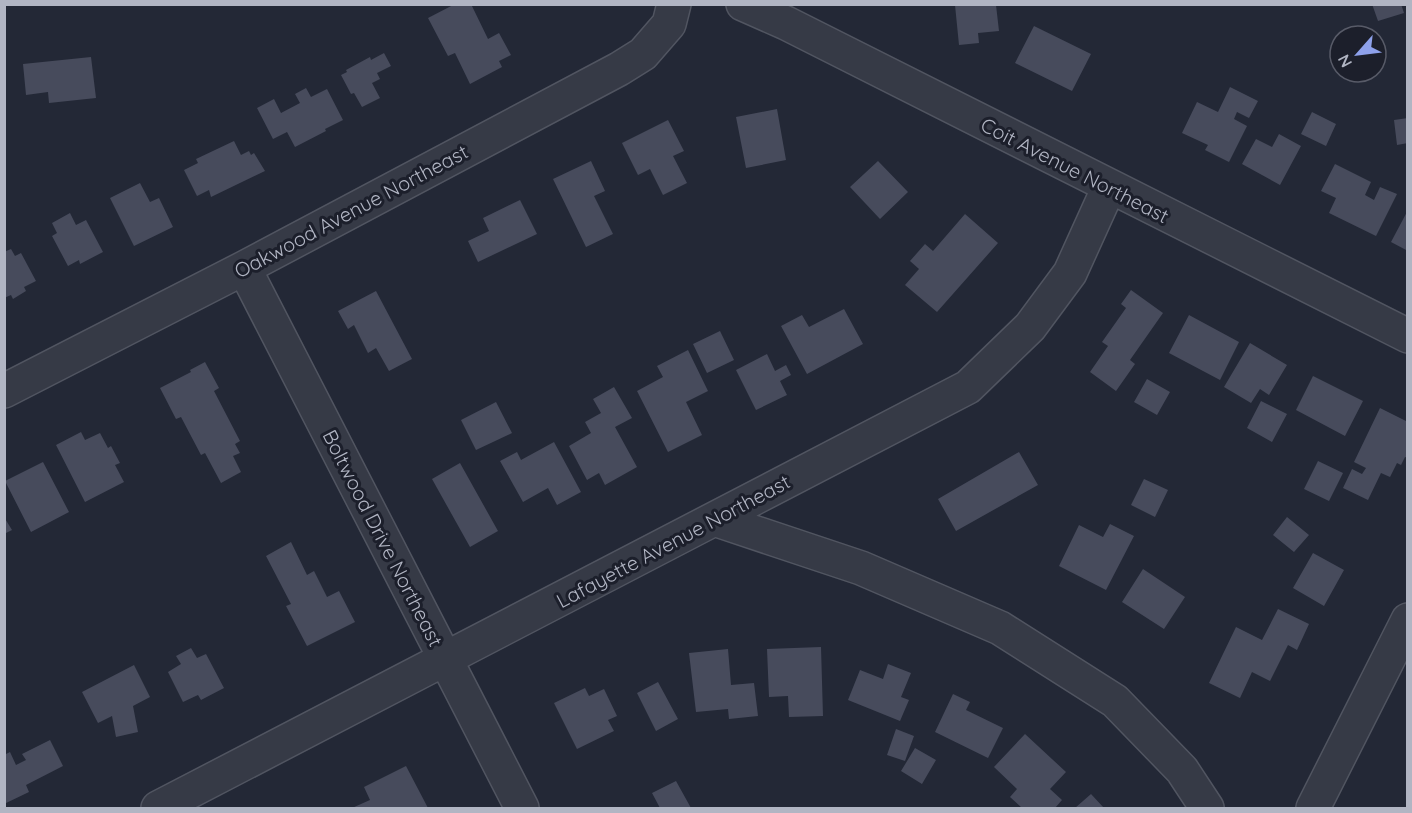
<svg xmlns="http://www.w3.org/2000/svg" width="1412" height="813" font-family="Quicksand,sans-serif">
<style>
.building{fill:#474b5c}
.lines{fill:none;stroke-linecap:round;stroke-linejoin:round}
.minor-casing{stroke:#515561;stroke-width:36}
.minor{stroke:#363a46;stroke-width:33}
.labels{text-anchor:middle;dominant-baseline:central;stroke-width:6;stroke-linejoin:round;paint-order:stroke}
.street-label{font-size:20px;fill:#b1b5c3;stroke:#1c1f2b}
</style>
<rect width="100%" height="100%" fill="#232836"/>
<path class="building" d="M 455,4 L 471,4 L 488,39 L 499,33 L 511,55 L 499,61 L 502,67 L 470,84 L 455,53 L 448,56 L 428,18 Z
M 1372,4 L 1401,4 L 1404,13 L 1378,21 Z
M 955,5 L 996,5 L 999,31 L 978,33 L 979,43 L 959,45 Z
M 1034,26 L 1091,54 L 1072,91 L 1015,63 Z
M 384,53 L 391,66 L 377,73 L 380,79 L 372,83 L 380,98 L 362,107 L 354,93 L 351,94 L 341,75 L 347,72 L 346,70 L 370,57 L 371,60 Z
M 91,57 L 96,98 L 49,103 L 48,92 L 26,95 L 23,64 Z
M 1230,87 L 1258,101 L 1249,118 L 1237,112 L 1234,119 L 1247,126 L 1229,162 L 1205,150 L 1208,145 L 1182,133 L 1197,102 L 1218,112 Z
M 306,88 L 311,97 L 327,89 L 343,120 L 325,129 L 326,131 L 295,147 L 287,132 L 273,139 L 257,108 L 274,99 L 281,113 L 300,103 L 295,94 Z
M 777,109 L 786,160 L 746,168 L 736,117 Z
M 1312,112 L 1336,124 L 1326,146 L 1301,134 Z
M 1408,118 L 1408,143 L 1397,145 L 1394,120 Z
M 668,120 L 684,151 L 673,156 L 687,183 L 663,195 L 650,169 L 638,175 L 622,143 Z
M 1279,134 L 1301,146 L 1280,185 L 1242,164 L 1256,139 L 1272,147 Z
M 234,141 L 241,155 L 249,151 L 251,155 L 254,153 L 265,171 L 211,197 L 209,190 L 197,196 L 184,170 L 198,163 L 196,159 Z
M 591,161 L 605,191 L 594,196 L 613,234 L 586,247 L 553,179 Z
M 878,161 L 908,192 L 880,219 L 850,187 Z
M 1335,164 L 1371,182 L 1365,195 L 1374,200 L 1380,187 L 1397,194 L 1376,236 L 1329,213 L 1336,198 L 1321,191 Z
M 140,183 L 150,202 L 159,198 L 173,227 L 134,246 L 110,198 Z
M 520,200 L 537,234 L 478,262 L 468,241 L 489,231 L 483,218 Z
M 1408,210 L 1408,251 L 1391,242 Z
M 70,213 L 76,225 L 86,220 L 103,252 L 80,264 L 79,260 L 68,266 L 52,236 L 57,233 L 52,223 Z
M 965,214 L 998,243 L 937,312 L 905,285 L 919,269 L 910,261 L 925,244 L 933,251 Z
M 11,249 L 15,256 L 21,253 L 36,281 L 24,287 L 26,291 L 13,299 L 11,295 L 4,298 L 4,252 Z
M 1131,290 L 1163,313 L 1130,360 L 1135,364 L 1116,391 L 1090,372 L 1108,346 L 1102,342 L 1126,308 L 1121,304 Z
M 376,291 L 412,359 L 389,371 L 376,348 L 368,353 L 354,325 L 348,329 L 338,311 Z
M 844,309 L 863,344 L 807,374 L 781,326 L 802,315 L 809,327 Z
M 1189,315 L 1239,342 L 1220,380 L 1169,353 Z
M 720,331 L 734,360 L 707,373 L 693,344 Z
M 1250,343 L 1287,365 L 1269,395 L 1260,389 L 1251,403 L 1224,387 Z
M 688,350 L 708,391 L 686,402 L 702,435 L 668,452 L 637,391 L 663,377 L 657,366 Z
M 767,354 L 775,371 L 786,365 L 791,375 L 780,381 L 787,395 L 756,410 L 736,370 Z
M 205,362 L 219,388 L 214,391 L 240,441 L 235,444 L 240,453 L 233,456 L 241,472 L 221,483 L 205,453 L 201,455 L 181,417 L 176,419 L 160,388 L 191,372 L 190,370 Z
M 1313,376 L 1363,401 L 1345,436 L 1296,410 Z
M 1147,379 L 1170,392 L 1157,415 L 1134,402 Z
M 614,387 L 632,418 L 615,427 L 637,467 L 605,485 L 599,473 L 587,480 L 569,446 L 591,433 L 585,422 L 601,413 L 593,399 Z
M 1261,401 L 1287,414 L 1272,442 L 1247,428 Z
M 496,402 L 512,433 L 476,450 L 461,420 Z
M 1380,408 L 1408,422 L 1408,458 L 1405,457 L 1401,465 L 1397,463 L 1390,477 L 1381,473 L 1368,500 L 1343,488 L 1352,469 L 1362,474 L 1366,468 L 1354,462 Z
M 81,432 L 85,440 L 100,433 L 108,448 L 111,446 L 120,463 L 115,465 L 124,482 L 85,502 L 56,445 Z
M 554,442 L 581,492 L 557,505 L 548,488 L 523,502 L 500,461 L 517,452 L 521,460 Z
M 1019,452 L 1038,485 L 956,531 L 938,499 Z
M 1318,461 L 1343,473 L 1329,501 L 1304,489 Z
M 43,462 L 69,512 L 31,532 L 5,481 Z
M 460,463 L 498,531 L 470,547 L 432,479 Z
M 1144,479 L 1168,490 L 1155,517 L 1131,505 Z
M 4,517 L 12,530 L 4,534 Z
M 1287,517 L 1309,535 L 1294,552 L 1273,535 Z
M 1110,524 L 1134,536 L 1106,590 L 1059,566 L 1079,525 L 1103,537 Z
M 291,542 L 307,575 L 314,571 L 327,597 L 339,591 L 355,622 L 307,646 L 286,606 L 291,604 L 266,556 Z
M 1313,553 L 1344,570 L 1324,606 L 1293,588 Z
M 1143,569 L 1185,597 L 1164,629 L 1122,602 Z
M 1278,609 L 1309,624 L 1297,650 L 1288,645 L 1270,681 L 1252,672 L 1240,698 L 1209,683 L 1236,627 L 1262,640 Z
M 821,647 L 823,716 L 789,717 L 788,696 L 769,697 L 767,649 Z
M 191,648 L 197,658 L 206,654 L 224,688 L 201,700 L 198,695 L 183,702 L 168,672 L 181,664 L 176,656 Z
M 728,649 L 731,685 L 754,683 L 758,716 L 729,719 L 728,709 L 696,712 L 689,653 Z
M 888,664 L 911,673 L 901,697 L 909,700 L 900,721 L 848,700 L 860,670 L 883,679 Z
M 134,665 L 150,697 L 133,706 L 138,732 L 116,737 L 112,716 L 98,723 L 82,692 Z
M 658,682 L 678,719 L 656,731 L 637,693 Z
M 585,688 L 589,696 L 604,689 L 617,716 L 608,720 L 614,731 L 577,749 L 554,703 Z
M 953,694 L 970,702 L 966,710 L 1003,728 L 988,758 L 935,732 Z
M 896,729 L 914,736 L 905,761 L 887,755 Z
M 1025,734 L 1066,772 L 1050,789 L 1062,800 L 1055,808 L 1022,808 L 1010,797 L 1017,789 L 994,767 Z
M 50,740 L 63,766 L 26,785 L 29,792 L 4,804 L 4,755 L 10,752 L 16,765 L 26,760 L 22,754 Z
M 915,748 L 936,760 L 922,784 L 901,771 Z
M 406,766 L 428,808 L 352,808 L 370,800 L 364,787 Z
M 676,781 L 691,808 L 660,808 L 652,793 Z
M 1091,794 L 1104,808 L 1075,808 Z"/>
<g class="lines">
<defs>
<path id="minor" d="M 743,4 L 786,23 L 1408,336
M 244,268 L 522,808
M 4,391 L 244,268 L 619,69 L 643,54 L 669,24 L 674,4
M 714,519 L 861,568 L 1000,628 L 1115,701 L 1182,770 L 1207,808
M 158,808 L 968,387 L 1030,327 L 1070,273 L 1109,187
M 1313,808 L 1408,620"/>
</defs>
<use href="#minor" class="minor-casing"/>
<use href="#minor" class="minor"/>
</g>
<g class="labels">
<g class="street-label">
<text transform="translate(1075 170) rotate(27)">Coit Avenue Northeast</text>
<text transform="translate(351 211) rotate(-28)">Oakwood Avenue Northeast</text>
<text transform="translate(383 538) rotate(63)">Boltwood Drive Northeast</text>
<text transform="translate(673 541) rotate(-28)">Lafayette Avenue Northeast</text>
</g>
</g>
<rect width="1412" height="813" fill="none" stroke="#b1b5c3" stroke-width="12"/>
<g transform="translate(1358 54) rotate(242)"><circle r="28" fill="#1c1f2b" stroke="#585b68" stroke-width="1.5"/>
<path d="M0-4.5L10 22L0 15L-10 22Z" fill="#8ea1eb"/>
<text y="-9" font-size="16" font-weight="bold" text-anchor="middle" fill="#b1b5c3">N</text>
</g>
</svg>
